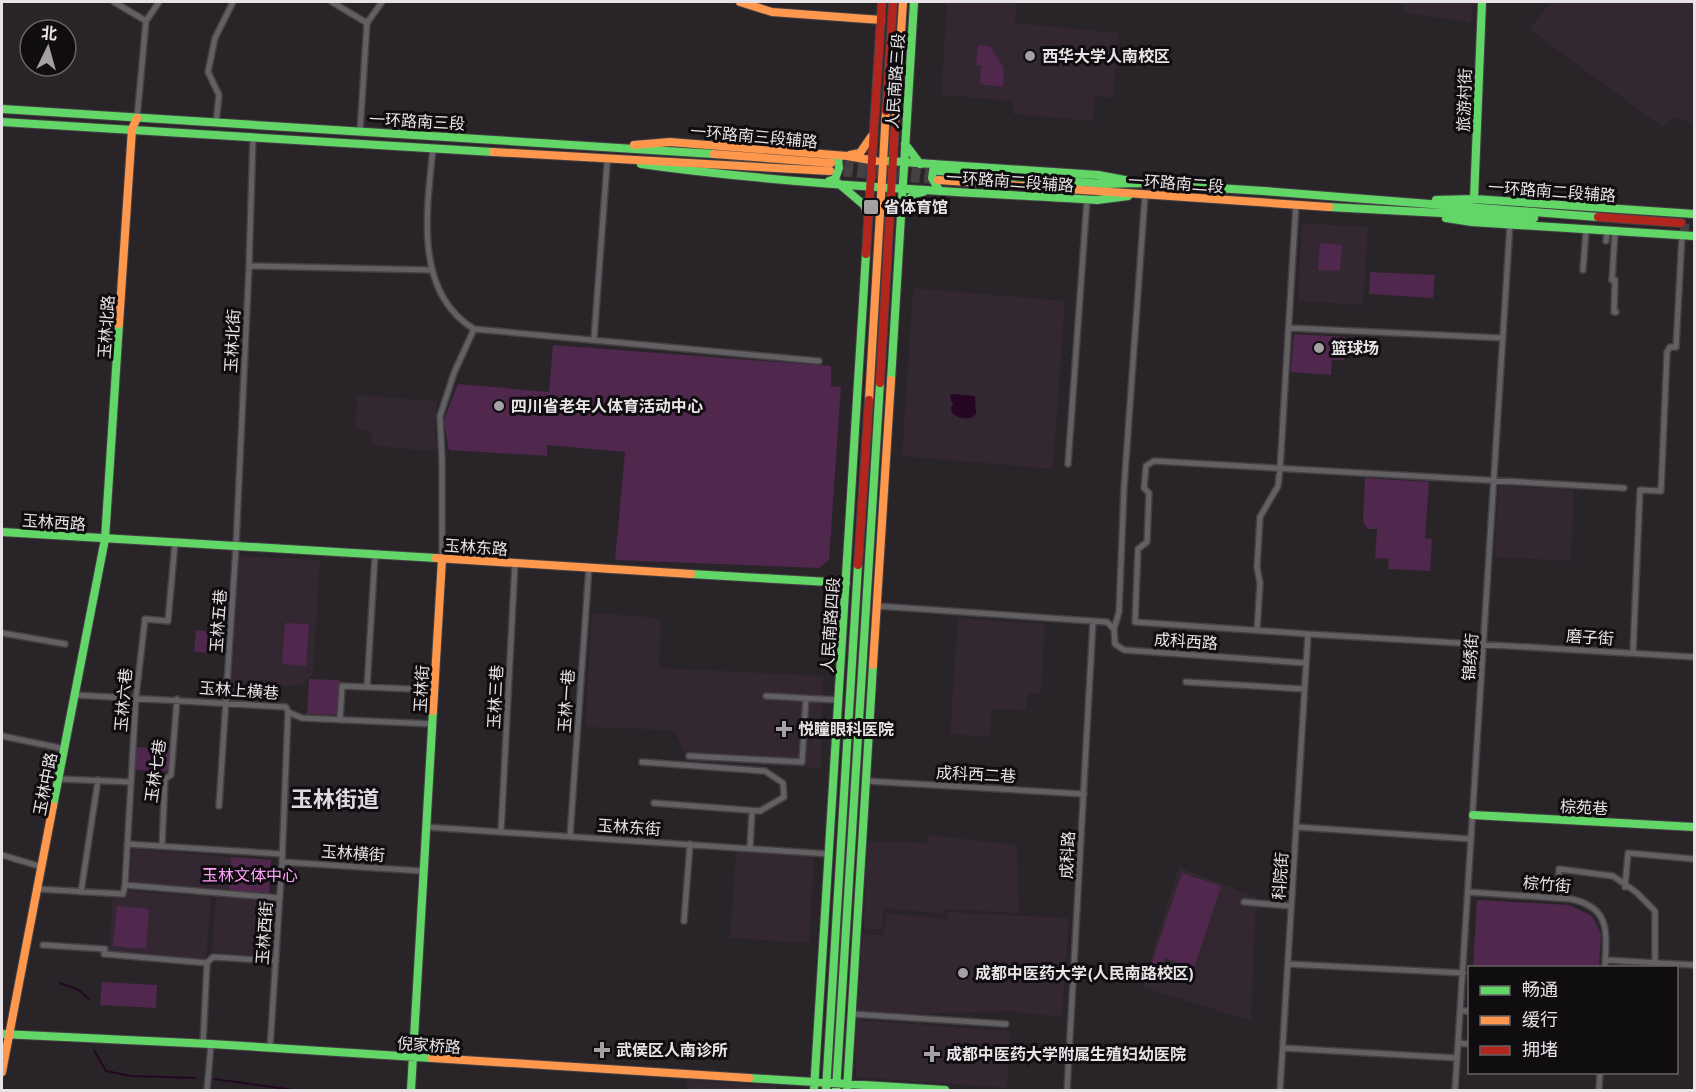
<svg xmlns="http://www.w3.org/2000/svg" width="1696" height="1092" font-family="Mulish,'Noto Sans SC',sans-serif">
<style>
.built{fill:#332732}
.green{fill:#50274d}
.water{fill:#250723}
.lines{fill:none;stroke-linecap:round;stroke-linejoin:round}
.stream{stroke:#250723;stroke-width:2}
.primary-tunnel{stroke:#464044;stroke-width:9;stroke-dasharray:9 4.5;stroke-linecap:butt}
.street-casing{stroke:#444044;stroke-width:8}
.fast-casing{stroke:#444044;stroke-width:10}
.slow-casing{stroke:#444044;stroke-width:10}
.jam-casing{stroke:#444044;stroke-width:10}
.street{stroke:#626062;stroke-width:5}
.fast{stroke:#63d668;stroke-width:8}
.slow{stroke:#ff974d;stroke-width:8}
.jam{stroke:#b3261e;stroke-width:8}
.poi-dot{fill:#a4a0a4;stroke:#100d10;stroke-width:2}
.labels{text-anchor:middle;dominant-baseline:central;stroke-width:6;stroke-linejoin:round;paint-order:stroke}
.poi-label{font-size:16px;font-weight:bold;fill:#e7e2e6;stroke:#100d10;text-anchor:start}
.street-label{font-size:16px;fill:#e7e2e6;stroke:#100d10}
.park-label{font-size:16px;fill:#ffa2f7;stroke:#100d10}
.district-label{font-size:22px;font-weight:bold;fill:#e1d7e0;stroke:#100d10}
</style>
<rect width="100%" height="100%" fill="#292428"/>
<path class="built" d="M 947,2 L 1016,2 L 1015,23 L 1119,33 L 1113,98 L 1095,96 L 1093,121 L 1013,114 L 1014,101 L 941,95 Z
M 1404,2 L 1473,2 L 1471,22 L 1403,13 Z
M 1551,2 L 1694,2 L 1694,124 L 1675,118 L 1662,127 L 1529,29 Z
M 1302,223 L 1368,227 L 1363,305 L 1298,301 Z
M 913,288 L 1065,301 L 1053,469 L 902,456 Z
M 357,395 L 437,401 L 435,428 L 437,451 L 371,446 L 372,432 L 355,428 Z
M 1498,486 L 1574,490 L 1571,561 L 1495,557 Z
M 239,556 L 320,560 L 313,674 L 301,685 L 274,685 L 273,699 L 229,697 Z
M 592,613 L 661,618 L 659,668 L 823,676 L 821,768 L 688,761 L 674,730 L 585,727 Z
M 958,618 L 1045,624 L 1041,693 L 1028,694 L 1026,710 L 992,709 L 990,737 L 950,734 Z
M 928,835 L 1017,845 L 1019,913 L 945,909 L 944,914 L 884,908 L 882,929 L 864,930 L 867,842 L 899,841 L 928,844 Z
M 133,849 L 231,857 L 229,890 L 130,882 Z
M 736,851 L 814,856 L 809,943 L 730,938 Z
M 1179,867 L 1256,897 L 1251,1021 L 1142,987 Z
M 127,891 L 211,897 L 206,959 L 109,952 L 113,898 L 125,898 Z
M 216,896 L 276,900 L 273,956 L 212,952 Z
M 948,912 L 1069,918 L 1062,1017 L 1010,1011 L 914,1014 L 857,1011 L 862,934 L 884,935 L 886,913 L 948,919 Z
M 855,1020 L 1010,1031 L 1007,1088 L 856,1077 Z
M 687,1080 L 775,1086 L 778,1090 L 686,1090 Z"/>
<path class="green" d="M 978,45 L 990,46 L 1004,68 L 1003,87 L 980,84 L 981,65 L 976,65 Z
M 1320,243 L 1342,245 L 1340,271 L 1318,270 Z
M 1370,272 L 1435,275 L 1433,298 L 1369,294 Z
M 1294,334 L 1346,337 L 1344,360 L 1332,360 L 1331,375 L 1291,372 Z
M 553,345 L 831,366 L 831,386 L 841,387 L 829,560 L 819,568 L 615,560 L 625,452 L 547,445 L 547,456 L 449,450 L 444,420 L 458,384 L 549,392 Z
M 1365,478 L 1429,482 L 1425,538 L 1432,539 L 1430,571 L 1388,569 L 1389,559 L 1375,558 L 1377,529 L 1368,529 L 1363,522 Z
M 285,623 L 309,624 L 306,666 L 282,664 Z
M 196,630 L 213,632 L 211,653 L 194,652 Z
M 309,679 L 340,680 L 338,715 L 307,714 Z
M 138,747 L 168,749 L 171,752 L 170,769 L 167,772 L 137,770 L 135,768 L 136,750 Z
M 231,857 L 271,860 L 269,893 L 229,890 Z
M 1182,873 L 1221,886 L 1194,968 L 1165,958 L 1159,978 L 1148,974 Z
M 1477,900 L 1569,905 L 1592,916 L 1601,934 L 1599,967 L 1473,967 Z
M 117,906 L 149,909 L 146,949 L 113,946 Z
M 102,982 L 157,985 L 156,1008 L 100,1005 Z"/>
<path class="water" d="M 952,394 L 975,396 L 976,414 C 969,421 959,419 952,413 L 951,407 L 953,404 L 950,397 Z"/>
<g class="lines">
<path class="stream" d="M 60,983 L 79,990 L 89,999
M 94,1050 L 106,1071 L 131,1076 L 196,1078
M 214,1079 L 294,1090"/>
<path class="primary-tunnel" d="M 831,163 L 939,171
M 830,171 L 938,180
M 1680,228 L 1694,229"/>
<defs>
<path id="street" d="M 114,2 L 146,21
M 332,2 L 367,23
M 137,118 L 146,21 L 159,2
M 216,123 L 219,95 L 208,72 L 215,38 L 233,2
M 360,131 L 367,23 L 382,2
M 433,148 C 427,209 413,292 474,329 L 819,361
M 1615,232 L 1612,280 L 1615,280 L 1614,312 L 1616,312
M 1606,241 L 1607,232
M 249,266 L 431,270
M 1583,270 L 1586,230
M 1289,328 L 1503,338
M 594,339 L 607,164
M 1068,464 L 1087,199
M 442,559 L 442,460 L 440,416 L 454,373 L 474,329
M 877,606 L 1107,622 L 1114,629 L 1115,644 L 1124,650 L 1306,663
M 1114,629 L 1119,612 L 1124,488 L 1145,195
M 1257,630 L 1260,583 L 1257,567 L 1260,517 L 1278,486 L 1280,469 L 1296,204
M 2,633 L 65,644
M 1308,634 L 1135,622 L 1138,549 L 1147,542 L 1149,493 L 1144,488 L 1146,466 L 1154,461 L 1624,488
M 1633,653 L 1640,490 L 1661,491 L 1667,352 L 1670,347 L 1676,347 L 1682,235
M 1186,682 L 1304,689
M 367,687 L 375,555
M 76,695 L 286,707 L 288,712 L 302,718 L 433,724
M 766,696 L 838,700
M 340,720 L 342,686 L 435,690
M 2,736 L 65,749
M 689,756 L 802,762 L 806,698
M 642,762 L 765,771 L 783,783 L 784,797 L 760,811 L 654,803
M 59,779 L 131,782
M 866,781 L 1084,794
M 219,806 L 236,546 L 249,266 L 253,137
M 426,827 L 829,854
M 1297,827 L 1471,839
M 501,832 L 515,563
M 570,836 L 589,567
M 127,844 L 282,854
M 162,846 L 165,779 L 171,775 L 177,699
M 750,848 L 752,811
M 2,855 L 42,867
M 282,862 L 423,871
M 125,885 L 136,697 L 145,619 L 168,621 L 175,543
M 1625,887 L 1628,853 L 1694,859
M 38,889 L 123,894 L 125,885 L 280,898
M 81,892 L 98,780
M 1468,892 L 1571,899 C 1612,908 1606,933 1605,968
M 1558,898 L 1559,869 L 1613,876 L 1636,892 L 1655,911 L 1655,968
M 1244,902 L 1291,906
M 684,921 L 690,844
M 43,945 L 105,949 L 104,954 L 207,963 L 213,957 L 276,961
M 1605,960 L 1694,965
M 1288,964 L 1463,973
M 1460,1011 L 1470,1011
M 852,1014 L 1006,1024
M 1458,1043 L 1470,1044
M 203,1044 L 207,963
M 270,1048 L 282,862 L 288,712
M 1283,1048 L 1457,1058
M 207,1090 L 211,1044
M 1067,1090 L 1093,621
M 1280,1090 L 1308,634 L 1694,657
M 1455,1090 L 1510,224
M 1599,1090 L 1600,1072"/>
<path id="fast" d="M 2,109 L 714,154
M 2,122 L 493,152
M 905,144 L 920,164
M 888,161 L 1098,175 L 1130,181
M 641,164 C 792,185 945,191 1097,200 L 1128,196
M 934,164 L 932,178 L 939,190
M 939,171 L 1105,184 L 1137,183 L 1264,191 L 1598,217
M 829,181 L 835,179 L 839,168 L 838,158 L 834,156
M 838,183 L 864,205 L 867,212
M 1474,199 L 1482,2
M 1436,200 L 1474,199 L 1694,214
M 1329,207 L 1534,218
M 902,210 L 913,194 L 923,192
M 1446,218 L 1472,222 L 1694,236
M 891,380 L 914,2
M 2,532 L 436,558
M 691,574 L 846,583
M 53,806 L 105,539 L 119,324
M 1473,815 L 1694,827
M 2,1034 L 211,1044 L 432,1058
M 749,1078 L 945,1090
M 411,1090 L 433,711
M 814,1090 L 866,254
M 826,1090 L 858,565
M 836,1090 L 880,383
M 847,1090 L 873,665"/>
<path id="slow" d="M 740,2 L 772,12 L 881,20
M 895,124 L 903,2
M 634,145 L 670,142 L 847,156 L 876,161
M 493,152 L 830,171
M 714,154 L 831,163
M 850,155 L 860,153 L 871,137
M 938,180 L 1329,207
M 119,324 L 132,129 L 137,118
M 869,400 L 886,111
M 436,558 L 691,574
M 873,665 L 891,380
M 433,711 L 442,559
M 432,1058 L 749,1078
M 2,1072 L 53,806"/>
<path id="jam" d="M 886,111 L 893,2
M 1598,217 L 1681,223
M 866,254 L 882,2
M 880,383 L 895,124
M 858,565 L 869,400"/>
</defs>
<use href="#street" class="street-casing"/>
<use href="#fast" class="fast-casing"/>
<use href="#slow" class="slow-casing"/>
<use href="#jam" class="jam-casing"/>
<use href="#street" class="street"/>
<use href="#fast" class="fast"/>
<use href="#slow" class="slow"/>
<use href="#jam" class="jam"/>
</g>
<g class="poi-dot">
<circle cx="1030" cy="56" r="6"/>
<rect x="863" y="199" width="16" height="16" rx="3"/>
<circle cx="1319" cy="348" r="6"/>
<circle cx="499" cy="406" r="6"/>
<path d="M781 720h6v6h6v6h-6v6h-6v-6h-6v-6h6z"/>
<circle cx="963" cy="973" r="6"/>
<path d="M599 1041h6v6h6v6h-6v6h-6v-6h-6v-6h6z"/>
<path d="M929 1045h6v6h6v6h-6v6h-6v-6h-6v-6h6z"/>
</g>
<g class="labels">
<g class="poi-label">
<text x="1042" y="56">西华大学人南校区</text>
<text x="884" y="207">省体育馆</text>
<text x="1331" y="348">篮球场</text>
<text x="511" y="406">四川省老年人体育活动中心</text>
<text x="798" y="729">悦瞳眼科医院</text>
<text x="975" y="973">成都中医药大学(人民南路校区)</text>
<text x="616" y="1050">武侯区人南诊所</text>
<text x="946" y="1054">成都中医药大学附属生殖妇幼医院</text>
</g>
<g class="street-label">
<text transform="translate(895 81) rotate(-86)">人民南路三段</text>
<text transform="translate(1464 100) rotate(-88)">旅游村街</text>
<text transform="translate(417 121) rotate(3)">一环路南三段</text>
<text transform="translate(754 136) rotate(5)">一环路南三段辅路</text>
<text transform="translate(1010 181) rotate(4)">一环路南二段辅路</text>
<text transform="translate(1176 183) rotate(4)">一环路南二段</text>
<text transform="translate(1552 191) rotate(4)">一环路南二段辅路</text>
<text transform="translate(106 327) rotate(-86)">玉林北路</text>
<text transform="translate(232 341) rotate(-87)">玉林北街</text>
<text transform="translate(54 522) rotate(4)">玉林西路</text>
<text transform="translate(476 547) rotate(4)">玉林东路</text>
<text transform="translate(218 621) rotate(-86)">玉林五巷</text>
<text transform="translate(830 625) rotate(-86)">人民南路四段</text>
<text transform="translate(1590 637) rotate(4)">磨子街</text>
<text transform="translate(1186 641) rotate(4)">成科西路</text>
<text transform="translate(1470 657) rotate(-86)">锦绣街</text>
<text transform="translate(421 689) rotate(-87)">玉林街</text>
<text transform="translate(239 690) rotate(4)">玉林上横巷</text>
<text transform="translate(495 697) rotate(-87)">玉林三巷</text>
<text transform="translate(123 700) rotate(-85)">玉林六巷</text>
<text transform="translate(566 701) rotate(-86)">玉林一巷</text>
<text transform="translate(155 771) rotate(-82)">玉林七巷</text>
<text transform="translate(976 774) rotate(3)">成科西二巷</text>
<text transform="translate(45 784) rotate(-79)">玉林中路</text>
<text transform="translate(1584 807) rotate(3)">棕苑巷</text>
<text transform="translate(629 827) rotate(4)">玉林东街</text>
<text transform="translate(353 853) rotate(4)">玉林横街</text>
<text transform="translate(1067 855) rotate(-87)">成科路</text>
<text transform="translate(1280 876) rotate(-86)">科院街</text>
<text transform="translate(1547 884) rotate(5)">棕竹街</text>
<text transform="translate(264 933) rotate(-86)">玉林西街</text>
<text transform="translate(429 1045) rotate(4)">倪家桥路</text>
</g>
<g class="park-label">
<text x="250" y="875">玉林文体中心</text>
</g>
<g class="district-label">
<text x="335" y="799">玉林街道</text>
</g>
</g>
<rect width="1696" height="1092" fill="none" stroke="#e7e2e6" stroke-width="6"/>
<rect x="1468" y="966" width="210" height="108" fill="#100d10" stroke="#666266" stroke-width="1.5"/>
<rect x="1480" y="986" width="30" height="9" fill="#63d668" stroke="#666266" stroke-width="1.5"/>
<text x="1522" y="996" font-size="18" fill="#e7e2e6">畅通</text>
<rect x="1480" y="1016" width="30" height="9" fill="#ff974d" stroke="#666266" stroke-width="1.5"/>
<text x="1522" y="1026" font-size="18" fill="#e7e2e6">缓行</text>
<rect x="1480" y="1046" width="30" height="9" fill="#b3261e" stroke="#666266" stroke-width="1.5"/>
<text x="1522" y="1056" font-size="18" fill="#e7e2e6">拥堵</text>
<g transform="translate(48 48) rotate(5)"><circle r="28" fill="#100d10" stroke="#666266" stroke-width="1.5"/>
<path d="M0-4.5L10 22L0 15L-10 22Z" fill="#a4a0a4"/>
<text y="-9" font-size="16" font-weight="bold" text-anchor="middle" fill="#e7e2e6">北</text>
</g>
</svg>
